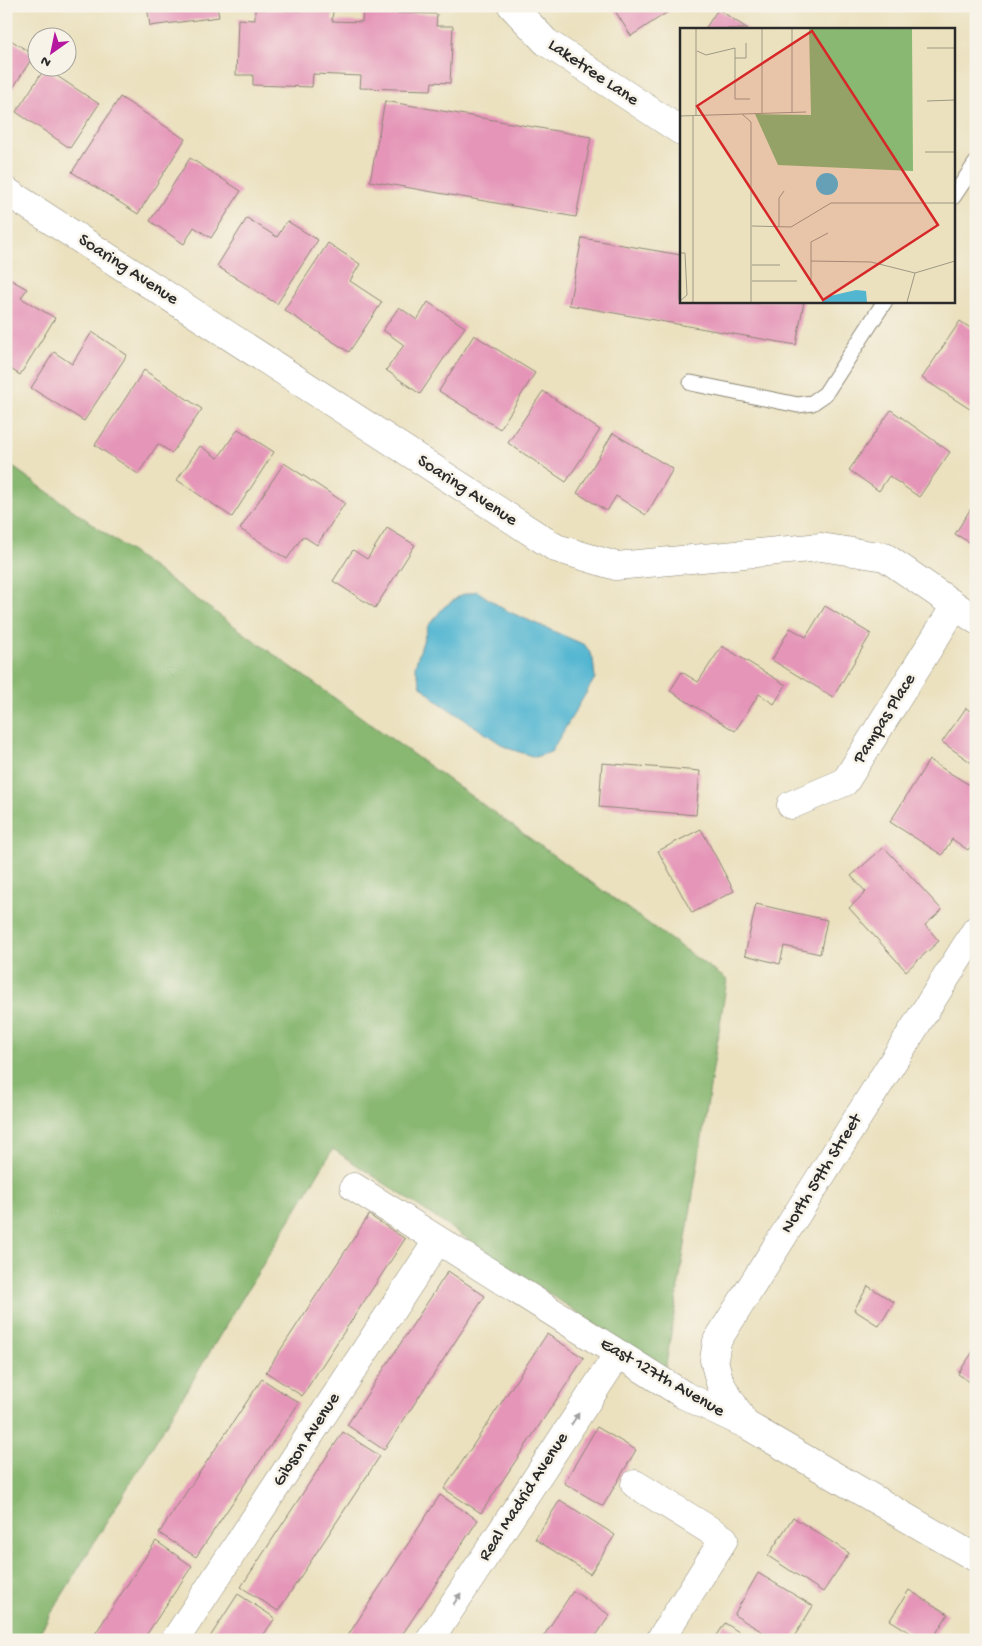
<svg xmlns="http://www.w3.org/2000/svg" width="982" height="1646" font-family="'Gochi Hand',sans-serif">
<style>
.forest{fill:#89b872;stroke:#5a724e}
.water{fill:#52b6d1;stroke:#3e707e}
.building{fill:#e595b8}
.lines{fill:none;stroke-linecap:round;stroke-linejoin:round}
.lane-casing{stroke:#8b8675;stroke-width:17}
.street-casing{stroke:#8b8675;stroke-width:29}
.lane{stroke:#fff;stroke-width:15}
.street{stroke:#fff;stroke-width:28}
.oneway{fill:#a0a0a0}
.labels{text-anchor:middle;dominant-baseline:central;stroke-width:5;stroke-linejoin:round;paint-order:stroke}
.street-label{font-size:18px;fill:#2b2b2b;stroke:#f7f3e8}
.inset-road{fill:none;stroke:#9e9884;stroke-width:1}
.view{fill:#d62828;fill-opacity:0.15;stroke:#d62828;stroke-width:2.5}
.inset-edge{fill:none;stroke:#2b2b2b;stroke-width:2.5}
</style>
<rect width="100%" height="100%" fill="#f7f3e8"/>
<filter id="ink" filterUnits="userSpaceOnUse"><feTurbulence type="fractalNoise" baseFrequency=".02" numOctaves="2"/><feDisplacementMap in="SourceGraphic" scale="10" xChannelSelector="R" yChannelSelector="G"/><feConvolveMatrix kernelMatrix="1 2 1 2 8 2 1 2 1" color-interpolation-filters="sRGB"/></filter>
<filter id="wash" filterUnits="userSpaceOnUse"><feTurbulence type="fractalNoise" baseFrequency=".0096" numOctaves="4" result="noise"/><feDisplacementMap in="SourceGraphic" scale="20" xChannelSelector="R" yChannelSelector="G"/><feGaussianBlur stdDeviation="1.12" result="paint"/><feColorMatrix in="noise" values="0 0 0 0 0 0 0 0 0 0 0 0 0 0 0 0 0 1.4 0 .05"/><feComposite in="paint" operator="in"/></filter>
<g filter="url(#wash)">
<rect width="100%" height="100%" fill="#ebe1bf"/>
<path class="forest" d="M 6,462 L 727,980 L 665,1371 L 333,1149 L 35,1640 L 6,1640 Z"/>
<path class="water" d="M 477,591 L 505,610 L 585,645 L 593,658 L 595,678 L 551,752 L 535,757 L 507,748 L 437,701 L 421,686 L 415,666 L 428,626 L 444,607 L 461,595 Z"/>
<g id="blocks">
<path class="building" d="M 147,6 L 217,6 L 219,17 L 150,26 Z
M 612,6 L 677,6 L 631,36 Z
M 255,9 L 333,11 L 332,21 L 362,22 L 363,12 L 437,14 L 436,26 L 453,26 L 450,83 L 432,82 L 431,90 L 360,88 L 361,76 L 313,74 L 312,87 L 253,85 L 253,75 L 236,75 L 238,19 L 255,20 Z
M 718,9 L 748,29 L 705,29 Z
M 6,37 L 34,55 L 6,99 Z
M 45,68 L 99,104 L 70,148 L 16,112 Z
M 120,97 L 185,139 L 138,214 L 72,172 Z
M 385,101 L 591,137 L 576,217 L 370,181 Z
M 190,158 L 241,191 L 211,238 L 194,227 L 184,244 L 150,221 Z
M 247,218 L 277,237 L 287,221 L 318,240 L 277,304 L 217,266 Z
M 582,238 L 681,255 L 681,301 L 804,301 L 796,345 L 569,305 Z
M 328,243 L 360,264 L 350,281 L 382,302 L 349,352 L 284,310 Z
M 6,277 L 27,289 L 21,298 L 55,318 L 20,375 L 6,366 Z
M 428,302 L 465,327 L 420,394 L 386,370 L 404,345 L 383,330 L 399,307 L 417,320 Z
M 960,321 L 976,332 L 976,413 L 922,378 Z
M 92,332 L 127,355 L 84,421 L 31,388 L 54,352 L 72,364 Z
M 474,335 L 535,373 L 500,429 L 439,391 Z
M 144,370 L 202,409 L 172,453 L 158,444 L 138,474 L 95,445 Z
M 543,391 L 600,430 L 566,482 L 508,443 Z
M 891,410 L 950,452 L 919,497 L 889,476 L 879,491 L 849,470 Z
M 238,429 L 274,452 L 232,517 L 177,480 L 200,446 L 218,458 Z
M 613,433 L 673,469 L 646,515 L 616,496 L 607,511 L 577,493 Z
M 284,463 L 345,503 L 317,545 L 303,536 L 287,559 L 240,529 Z
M 976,500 L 976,546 L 955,534 Z
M 387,528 L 415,545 L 375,608 L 333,581 L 353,550 L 367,559 Z
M 825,606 L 871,634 L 833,697 L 772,660 L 790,628 L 806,637 Z
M 722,646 L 786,685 L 774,704 L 759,694 L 735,731 L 670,691 L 682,672 L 698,682 Z
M 966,708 L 976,715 L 976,766 L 942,742 Z
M 929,760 L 976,789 L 976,838 L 968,850 L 952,839 L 942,855 L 890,822 Z
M 602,763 L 700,771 L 696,815 L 599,807 Z
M 701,829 L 734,891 L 692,913 L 658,851 Z
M 884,847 L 942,910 L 925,925 L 939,941 L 906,971 L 849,908 L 866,892 L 851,876 Z
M 756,904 L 827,920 L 820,954 L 784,946 L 780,964 L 745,955 Z
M 369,1215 L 405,1239 L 302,1396 L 266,1372 Z
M 448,1271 L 485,1296 L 384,1450 L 347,1425 Z
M 868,1286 L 894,1302 L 879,1326 L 854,1310 Z
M 547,1334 L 584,1358 L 481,1513 L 444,1489 Z
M 976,1347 L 976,1386 L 958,1374 Z
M 262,1379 L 299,1403 L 196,1557 L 159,1533 Z
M 597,1427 L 636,1450 L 603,1506 L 564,1483 Z
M 343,1432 L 380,1456 L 278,1611 L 241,1587 Z
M 440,1495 L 478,1520 L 402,1635 L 399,1640 L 345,1640 Z
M 560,1500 L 615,1535 L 590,1574 L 535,1539 Z
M 793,1517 L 849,1553 L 823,1592 L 768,1556 Z
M 156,1541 L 192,1566 L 143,1640 L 91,1640 Z
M 758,1573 L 813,1606 L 792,1640 L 776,1640 L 734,1615 Z
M 909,1590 L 948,1614 L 932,1640 L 922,1640 L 890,1620 Z
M 573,1591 L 610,1615 L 593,1640 L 541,1640 Z
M 238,1594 L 275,1618 L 260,1640 L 208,1640 Z
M 725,1623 L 751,1640 L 714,1640 Z"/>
</g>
</g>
<g filter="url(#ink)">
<use href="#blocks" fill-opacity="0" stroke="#8b8675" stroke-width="1"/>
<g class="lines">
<defs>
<path id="lane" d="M 953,197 L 976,163
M 691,383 L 798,405 L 812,403 L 825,394 L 885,301"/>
<path id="street" d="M 512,6 L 546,42 L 681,131
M 6,191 L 556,548 L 616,566 L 821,547 L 885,557 L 976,620
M 791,805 L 845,782 L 955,606
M 354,1187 L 684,1395 L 745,1424 L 976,1558
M 745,1424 L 720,1383 L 714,1360 L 717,1341 L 976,930
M 635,1484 L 724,1539 L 660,1640
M 175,1640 L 438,1240
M 430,1640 L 618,1354"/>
</defs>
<use href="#lane" class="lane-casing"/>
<use href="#street" class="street-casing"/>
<use href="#lane" class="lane"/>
<use href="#street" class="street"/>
</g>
<defs><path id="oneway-solid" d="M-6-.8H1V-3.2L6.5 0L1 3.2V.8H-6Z" transform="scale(1.25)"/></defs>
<g class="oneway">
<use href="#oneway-solid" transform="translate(575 1419) rotate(-57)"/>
<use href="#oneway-solid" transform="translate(457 1599) rotate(-57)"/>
</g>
</g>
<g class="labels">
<g class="street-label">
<text transform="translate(593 73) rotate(34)">Laketree Lane</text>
<text transform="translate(128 270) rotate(33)">Soaring Avenue</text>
<text transform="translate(467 491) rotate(33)">Soaring Avenue</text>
<text transform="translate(885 719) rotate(-58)">Pampas Place</text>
<text transform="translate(822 1174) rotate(-58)">North 59th Street</text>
<text transform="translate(662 1378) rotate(30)">East 127th Avenue</text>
<text transform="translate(307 1440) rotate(-57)">Gibson Avenue</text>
<text transform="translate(524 1497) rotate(-57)">Real Madrid Avenue</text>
</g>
</g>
<g transform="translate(680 28)">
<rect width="275" height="275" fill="#ebe1bf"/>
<path d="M 129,1 L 232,1 L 233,143 L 98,137 L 75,86 L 131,87 Z" fill="#89b872"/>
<path d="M136 156a11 11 0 1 1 22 0a11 11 0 1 1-22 0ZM 176,262 L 186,263 L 187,274 L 142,274 L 150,268 Z" fill="#52b6d1"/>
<path class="inset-road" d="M 247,20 L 275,20M 17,23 L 26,27 L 55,20 L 55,71 L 70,71M 55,30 L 66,30 L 66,15M 247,73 L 275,72M 112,84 L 112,1M 82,85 L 82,1M 62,86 L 71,94 L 71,274M 0,88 L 126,84M 16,88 L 16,1M 245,124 L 275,124M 72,198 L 111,199 L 151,175 L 275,175M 99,199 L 99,170 L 104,163M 0,225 L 5,225 L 7,267 L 0,273M 131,233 L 191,234 L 235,245 L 275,233M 72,237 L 100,237M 72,253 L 117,253M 131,257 L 131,214 L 148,205M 13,274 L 13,88M 227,274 L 235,245"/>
<path class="view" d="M 132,3 L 258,197 L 143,272 L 17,78 Z"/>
<rect width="275" height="275" class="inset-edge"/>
</g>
<rect width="982" height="1646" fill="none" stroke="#f7f3e8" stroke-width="25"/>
<g transform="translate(52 52) rotate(213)"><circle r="24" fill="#f7f3e8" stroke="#a5a39c"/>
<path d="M0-4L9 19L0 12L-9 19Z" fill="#b5179e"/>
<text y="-8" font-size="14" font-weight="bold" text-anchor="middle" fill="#2b2b2b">N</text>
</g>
</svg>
